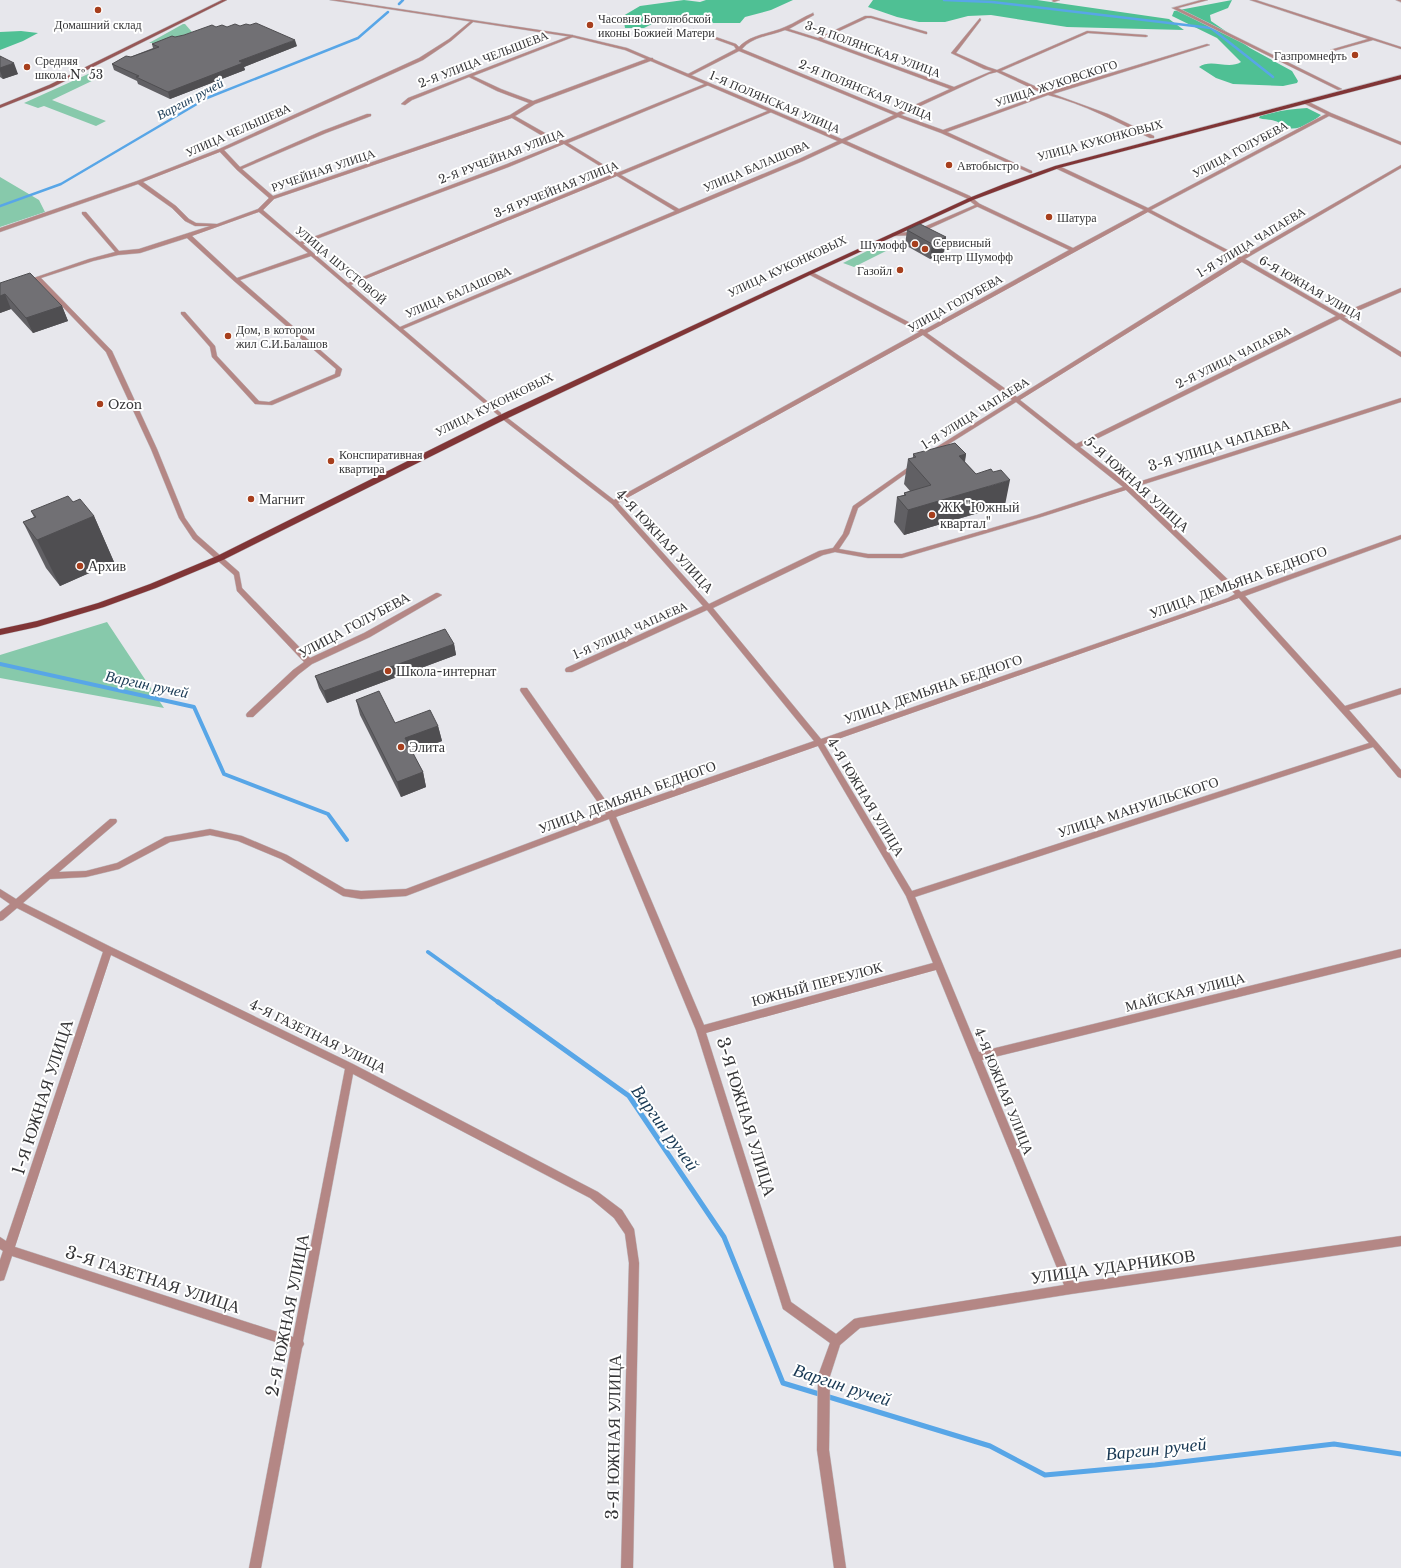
<svg xmlns="http://www.w3.org/2000/svg" width="1401" height="1568" font-family="'Libre Baskerville',serif">
<style>
.green{fill:#87c9ab}
.forest{fill:#4fc094}
.lines{fill:none;stroke-linecap:round;stroke-linejoin:round}
.stream-far2{stroke:#58a6e7;stroke-width:2.5}
.stream-far1{stroke:#58a6e7;stroke-width:4}
.stream{stroke:#58a6e7;stroke-width:5}
.minor-casing{stroke:#c3c3c8;stroke-width:1}
.tertiary-casing{stroke:#c3c3c8;stroke-width:1}
.secondary-casing{stroke:#c3c3c8;stroke-width:1}
.primary-casing{stroke:#c3c3c8;stroke-width:1}
.minor{fill:#b48785;fill-rule:evenodd}
.tertiary{fill:#b48785;fill-rule:evenodd}
.secondary{fill:#975857;fill-rule:evenodd}
.primary{fill:#803536;fill-rule:evenodd}
.wall{fill:#616064}
.shaded-wall{fill:#4f4e51}
.building{fill:#717074;stroke:#4f4e51}
.poi-dot{fill:#a73f1d;stroke:#fff;stroke-width:1.5}
.labels{text-anchor:middle;dominant-baseline:central;stroke-width:4;stroke-linejoin:round;paint-order:stroke}
.far-poi-label{font-size:12px;fill:#353537;stroke:#fff;text-anchor:start}
.far-street-label{font-size:12px;fill:#353537;stroke:#fff}
.far-water-label{font-size:13px;font-style:italic;fill:#183853;stroke:#fff}
.street-label{font-size:14px;fill:#353537;stroke:#fff}
.poi-label{font-size:14px;fill:#353537;stroke:#fff;text-anchor:start}
.water-label{font-size:15px;font-style:italic;fill:#183853;stroke:#fff}
.near-street-label{font-size:17px;fill:#353537;stroke:#fff}
.near-water-label{font-size:18px;font-style:italic;fill:#183853;stroke:#fff}
</style>
<rect width="100%" height="100%" fill="#e7e7ec"/>
<path class="green" d="M 183,24 L 185,24 L 192,32 L 161,43 L 149,43 Z
M 97,70 L 103,72 L 96,79 L 52,100 L 106,121 L 96,126 L 44,106 L 38,108 L 24,103 Z
M 0,177 L 39,200 L 45,212 L 0,227 Z
M 881,244 L 890,245 L 892,248 L 854,267 L 843,263 Z
M 107,622 L 164,708 L 0,678 L 0,655 Z"/>
<path class="forest" d="M 684,0 L 700,2 L 706,0 L 793,0 L 771,10 L 745,17 L 740,23 L 700,23 L 662,19 L 644,28 L 625,28 L 623,16 L 640,6 Z
M 873,0 L 1037,0 L 1169,19 L 1184,30 L 1067,27 L 991,15 L 968,16 L 945,22 L 919,22 L 897,17 L 868,7 Z
M 1232,0 L 1228,8 L 1210,15 L 1211,21 L 1250,48 L 1292,71 L 1298,81 L 1297,83 L 1283,86 L 1233,84 L 1216,78 L 1199,67 C 1211,58 1228,70 1241,62 L 1217,38 L 1172,16 L 1174,11 Z
M 21,31 L 38,33 L 23,41 L 0,50 L 0,32 Z
M 1307,108 L 1321,115 C 1314,121 1298,131 1289,128 C 1284,127 1280,122 1275,121 C 1270,119 1265,120 1259,118 L 1260,116 C 1276,111 1291,109 1307,108 Z"/>
<g class="lines">
<path class="stream-far2" d="M 944,0 L 992,2 L 1211,28 L 1273,77
M 399,4 L 403,0
M 0,206 L 61,184 L 207,98 L 358,38 L 388,12"/>
<path class="stream-far1" d="M 0,664 L 194,707 L 224,774 L 328,814 L 347,840
M 428,952 L 499,1003"/>
<path class="stream" d="M 498,1002 L 629,1096 L 724,1237 L 783,1383 L 990,1446 L 1045,1475 L 1155,1465 L 1334,1444 L 1401,1454"/>
<defs>
<path id="minor" d="M 1053,0 L 1060,0 L 1054,2 L 1052,1 Z
M 1201,0 L 1208,0 L 1178,8 L 1342,89 L 1338,90 L 1172,8 Z
M 1250,0 L 1256,0 L 1401,47 L 1401,49 L 1373,40 L 1330,52 L 1330,50 L 1368,39 Z
M 1396,0 L 1401,0 L 1401,2 Z
M 813,13 L 814,15 L 789,29 L 818,38 L 865,16 L 871,16 L 927,32 L 927,34 L 926,34 L 871,18 L 867,18 L 822,39 L 954,87 L 992,71 L 984,69 L 951,53 L 980,18 L 981,20 L 956,53 L 988,67 L 997,70 L 1087,31 L 1146,35 L 1148,36 L 1146,37 L 1088,33 L 1001,71 L 1048,92 L 1207,44 L 1210,45 L 1053,94 L 1108,114 L 1154,136 L 1154,138 L 1150,138 C 1117,122 1084,104 1048,95 L 947,132 L 1032,171 L 1032,173 L 1030,173 L 941,133 L 898,117 L 803,161 L 403,329 L 501,413 L 501,415 L 499,416 L 311,256 L 240,280 L 342,369 L 340,376 L 272,405 L 255,404 L 212,357 L 210,347 L 181,314 L 181,312 L 185,312 L 215,346 L 217,356 L 259,401 L 269,402 L 335,374 L 336,369 L 234,281 L 187,238 L 140,253 L 118,255 L 93,261 L 41,278 L 112,351 L 157,449 L 185,518 L 197,535 L 239,572 L 242,588 L 310,658 L 364,633 L 436,593 L 438,593 L 442,595 L 370,637 L 312,664 L 299,674 L 253,717 L 247,717 L 246,715 L 247,713 L 293,670 L 304,662 L 237,591 L 234,575 L 193,539 L 179,518 L 151,449 L 106,352 L 37,280 L 25,284 L 22,282 L 89,259 L 115,252 L 82,214 L 82,212 L 86,212 L 119,251 L 139,249 L 210,226 L 195,226 L 185,221 L 172,208 L 138,184 L 0,232 L 0,228 L 137,181 L 219,149 L 419,58 L 449,39 L 472,20 L 473,22 L 451,41 L 423,60 L 224,150 L 240,167 L 322,131 L 367,114 L 371,114 L 371,116 L 326,133 L 242,169 L 273,196 L 510,115 L 529,103 L 497,91 L 469,77 L 412,100 L 405,105 L 401,104 L 408,98 L 572,35 L 573,35 L 573,37 L 473,76 L 501,89 L 533,101 L 649,58 L 653,58 L 653,60 L 535,104 L 515,116 L 545,133 L 564,141 L 707,83 L 711,84 L 568,143 L 617,173 L 770,110 L 774,111 L 621,175 L 679,209 L 799,159 L 894,115 L 739,51 L 690,76 L 686,75 L 736,49 L 734,46 L 693,31 L 693,29 L 736,44 L 739,47 C 751,34 770,34 785,27 C 795,23 803,17 813,13 ZM 785,30 L 817,40 L 950,89 L 897,113 L 742,49 C 753,36 770,36 785,30 ZM 997,72 L 1044,94 L 943,130 L 901,115 L 989,74 ZM 512,118 L 541,135 L 560,143 L 507,164 L 300,242 L 263,210 L 274,199 ZM 564,144 L 613,174 L 348,283 L 303,244 L 511,166 ZM 220,152 L 237,170 L 269,198 L 258,209 L 217,224 L 196,223 L 189,219 L 176,206 L 143,182 ZM 617,176 L 675,211 L 400,327 L 351,285 ZM 259,212 L 308,253 L 237,278 L 192,236 Z
M 1303,101 L 1307,101 L 1331,113 L 1401,142 L 1401,145 L 1329,116 L 1151,210 L 1241,257 L 1401,165 L 1401,168 L 1245,259 L 1340,314 L 1401,288 L 1401,292 L 1344,317 L 1401,352 L 1401,357 L 1340,319 L 1080,447 L 1129,485 L 1401,398 L 1401,402 L 1132,488 L 1241,592 L 1401,535 L 1401,539 L 1245,596 L 1345,706 L 1401,688 L 1401,694 L 1349,710 L 1401,770 L 1401,778 L 1398,777 L 1373,747 L 915,897 L 979,1052 L 1401,949 L 1401,957 L 982,1060 L 1074,1283 L 1401,1236 L 1401,1246 L 1071,1294 L 860,1328 L 840,1345 L 830,1376 L 829,1450 L 846,1568 L 834,1568 L 817,1450 L 818,1376 L 830,1343 L 783,1309 L 696,1030 L 609,819 L 406,896 L 361,899 L 343,896 L 281,859 L 238,841 L 210,835 L 170,842 L 119,869 L 86,877 L 50,879 L 23,903 L 111,947 L 353,1064 L 598,1192 L 622,1210 L 634,1229 L 639,1263 L 633,1568 L 621,1568 L 629,1263 L 625,1234 L 614,1218 L 590,1198 L 353,1074 L 303,1341 L 304,1344 L 302,1348 L 261,1568 L 249,1568 L 291,1347 L 12,1256 L 4,1280 L 0,1281 L 0,1260 L 3,1251 L 0,1249 L 0,1237 L 6,1241 L 103,952 L 17,908 L 3,920 L 0,921 L 0,912 L 10,904 L 0,897 L 0,889 L 16,899 L 110,819 L 116,819 L 117,821 L 116,823 L 59,872 L 86,871 L 117,863 L 165,837 L 210,829 L 242,836 L 287,855 L 345,889 L 361,891 L 406,889 L 606,814 L 521,692 L 520,690 L 521,688 L 527,688 L 613,811 L 814,741 L 707,610 L 572,672 L 566,672 L 565,670 L 566,668 L 703,606 L 612,504 L 501,418 L 501,416 L 505,416 L 614,500 L 919,332 L 808,274 L 808,272 L 812,272 L 924,330 L 1069,250 L 976,206 L 976,204 L 980,204 L 1073,248 L 1144,210 L 1055,168 L 1055,166 L 1059,166 L 1074,173 L 1148,208 L 1326,114 L 1303,103 ZM 1148,212 L 1238,259 L 1017,397 L 927,333 ZM 1242,262 L 1336,316 L 1076,444 L 1020,400 ZM 923,335 L 1012,400 L 932,450 L 932,452 L 936,452 L 1016,402 L 1123,487 L 1037,515 L 902,554 L 868,554 L 839,549 L 849,534 L 858,508 L 918,465 L 917,464 L 913,464 L 853,506 L 843,534 L 833,548 L 819,551 L 709,604 L 618,503 ZM 1126,490 L 1235,594 L 1228,598 L 821,739 L 713,608 L 823,555 L 835,552 L 868,558 L 902,558 L 1041,517 ZM 1239,598 L 1369,743 L 912,891 L 824,744 ZM 818,746 L 906,896 L 933,963 L 704,1025 L 616,817 ZM 111,955 L 345,1069 L 293,1337 L 15,1247 ZM 936,970 L 1064,1285 L 858,1318 L 854,1319 L 836,1334 L 791,1302 L 706,1033 Z"/>
<path id="tertiary" d="M 330,0 L 340,0 L 572,35 L 627,48 L 844,140 L 970,196 L 981,205 L 915,235 L 891,236 L 890,235 L 893,233 L 912,232 L 975,205 L 966,198 L 840,142 L 625,50 L 572,37 Z"/>
<path id="secondary" d="M 222,0 L 227,0 L 53,87 L 0,108 L 0,105 L 49,85 Z"/>
<path id="primary" d="M 1401,75 L 1401,79 L 1059,168 L 973,200 L 812,274 L 506,419 L 223,560 L 156,588 L 104,607 L 37,627 L 0,635 L 0,629 L 37,621 L 98,603 L 150,584 L 217,556 L 500,415 L 808,272 L 969,198 L 1004,184 L 1055,166 Z"/>
</defs>
<use href="#minor" class="minor-casing"/>
<use href="#tertiary" class="tertiary-casing"/>
<use href="#secondary" class="secondary-casing"/>
<use href="#primary" class="primary-casing"/>
<use href="#minor" class="minor"/>
<use href="#tertiary" class="tertiary"/>
<use href="#secondary" class="secondary"/>
<use href="#primary" class="primary"/>
</g>
<path class="wall" d="M 216,27 L 227,27 L 297,46 L 244,67 L 245,70 L 170,99 L 138,84 L 137,81 L 114,70 L 112,64 L 153,48 L 152,44 Z
M 0,56 L 18,74 L 3,79 L 0,77 Z
M 907,230 L 946,237 L 944,252 L 930,259 L 905,245 Z
M 0,283 L 62,306 L 68,321 L 33,333 L 11,309 L 0,313 Z
M 913,454 L 966,454 L 965,462 L 1005,505 L 904,535 L 894,522 L 897,497 L 904,495 L 904,493 L 910,491 L 904,484 L 908,459 L 913,458 Z
M 73,502 L 94,516 L 114,562 L 60,586 L 46,568 L 23,522 L 34,517 L 31,511 Z
M 454,644 L 456,655 L 327,703 L 319,688 L 315,676 Z
M 356,700 L 395,723 L 438,726 L 442,741 L 412,752 L 423,772 L 426,787 L 401,797 L 360,715 Z"/>
<path class="shaded-wall" d="M 295,40 L 297,46 L 244,67 L 245,70 L 170,99 L 168,92 L 239,61 Z
M 14,63 L 18,74 L 3,79 L 0,71 L 0,68 Z
M 946,237 L 944,252 L 930,259 L 932,244 Z
M 5,294 L 11,309 L 0,313 L 0,296 Z
M 62,306 L 68,321 L 33,333 L 26,318 Z
M 966,454 L 961,479 L 959,456 Z
M 1010,480 L 1005,505 L 904,535 L 908,510 Z
M 94,516 L 114,562 L 60,586 L 37,540 Z
M 454,644 L 456,655 L 327,703 L 324,691 Z
M 438,726 L 442,741 L 409,754 L 405,738 Z
M 423,772 L 426,787 L 401,797 L 397,782 Z"/>
<path class="building" d="M 256,23 L 295,40 L 239,61 L 243,63 L 168,92 L 136,77 L 139,76 L 112,64 L 126,56 L 131,57 L 159,47 L 152,44 L 172,36 L 175,37 L 184,35 L 212,25 L 216,27 L 222,25 L 227,27 L 235,24 L 240,26 L 246,24 L 250,25 Z
M 0,56 L 14,63 L 0,68 Z
M 920,224 L 946,237 L 932,244 L 907,230 Z
M 30,273 L 62,306 L 26,318 L 5,294 L 0,296 L 0,283 Z
M 955,443 L 966,454 L 959,456 L 976,474 L 991,469 L 993,472 L 1001,470 L 1010,480 L 908,510 L 897,497 L 906,495 L 904,493 L 931,485 L 908,459 L 916,457 L 913,454 Z
M 68,496 L 73,502 L 80,499 L 94,516 L 37,540 L 23,522 L 36,517 L 31,511 Z
M 445,629 L 454,644 L 324,691 L 315,676 Z
M 379,691 L 395,723 L 430,710 L 438,726 L 405,738 L 423,772 L 397,782 L 356,700 Z"/>
<g class="poi-dot">
<circle cx="98" cy="10" r="4"/>
<circle cx="590" cy="25" r="4"/>
<circle cx="1355" cy="55" r="4"/>
<circle cx="27" cy="67" r="4"/>
<circle cx="949" cy="165" r="4"/>
<circle cx="1049" cy="217" r="4"/>
<circle cx="915" cy="244" r="4"/>
<circle cx="925" cy="249" r="4"/>
<circle cx="900" cy="270" r="4"/>
<circle cx="228" cy="336" r="4"/>
<circle cx="100" cy="404" r="4"/>
<circle cx="331" cy="461" r="4"/>
<circle cx="251" cy="499" r="4"/>
<circle cx="932" cy="515" r="4"/>
<circle cx="80" cy="566" r="4"/>
<circle cx="388" cy="671" r="4"/>
<circle cx="401" cy="747" r="4"/>
</g>
<g class="labels">
<g class="far-poi-label">
<text x="598" y="18">Часовня Боголюбской<tspan x="598" dy="14">иконы Божией Матери</tspan></text>
<text x="98" y="24" text-anchor="middle">Домашний склад</text>
<text x="1347" y="55" text-anchor="end">Газпромнефть</text>
<text x="35" y="60">Средняя<tspan x="35" dy="14">школа № 53</tspan></text>
<text x="957" y="165">Автобыстро</text>
<text x="1057" y="217">Шатура</text>
<text x="933" y="242">Сервисный<tspan x="933" dy="14">центр Шумофф</tspan></text>
<text x="907" y="244" text-anchor="end">Шумофф</text>
<text x="892" y="270" text-anchor="end">Газойл</text>
<text x="236" y="329">Дом, в котором<tspan x="236" dy="14">жил С.И.Балашов</tspan></text>
<text x="108" y="404">Ozon</text>
<text x="339" y="454">Конспиративная<tspan x="339" dy="14">квартира</tspan></text>
</g>
<g class="far-street-label">
<text transform="translate(873 49) rotate(20)">3-Я ПОЛЯНСКАЯ УЛИЦА</text>
<text transform="translate(483 59) rotate(-21)">2-Я УЛИЦА ЧЕЛЫШЕВА</text>
<text transform="translate(1056 83) rotate(-18)">УЛИЦА ЖУКОВСКОГО</text>
<text transform="translate(866 90) rotate(22)">2-Я ПОЛЯНСКАЯ УЛИЦА</text>
<text transform="translate(775 102) rotate(23)">1-Я ПОЛЯНСКАЯ УЛИЦА</text>
<text transform="translate(238 130) rotate(-24)">УЛИЦА ЧЕЛЫШЕВА</text>
<text transform="translate(1100 140) rotate(-15)">УЛИЦА КУКОНКОВЫХ</text>
<text transform="translate(1240 149) rotate(-28)">УЛИЦА ГОЛУБЕВА</text>
<text transform="translate(501 156) rotate(-21)">2-Я РУЧЕЙНАЯ УЛИЦА</text>
<text transform="translate(756 166) rotate(-23)">УЛИЦА БАЛАШОВА</text>
<text transform="translate(323 170) rotate(-19)">РУЧЕЙНАЯ УЛИЦА</text>
<text transform="translate(556 189) rotate(-22)">3-Я РУЧЕЙНАЯ УЛИЦА</text>
<text transform="translate(1251 242) rotate(-31)">1-Я УЛИЦА ЧАПАЕВА</text>
<text transform="translate(341 265) rotate(40)">УЛИЦА ШУСТОВОЙ</text>
<text transform="translate(787 266) rotate(-25)">УЛИЦА КУКОНКОВЫХ</text>
<text transform="translate(1311 288) rotate(30)">6-Я ЮЖНАЯ УЛИЦА</text>
<text transform="translate(458 292) rotate(-23)">УЛИЦА БАЛАШОВА</text>
<text transform="translate(955 303) rotate(-29)">УЛИЦА ГОЛУБЕВА</text>
<text transform="translate(1233 357) rotate(-26)">2-Я УЛИЦА ЧАПАЕВА</text>
<text transform="translate(494 404) rotate(-26)">УЛИЦА КУКОНКОВЫХ</text>
<text transform="translate(975 413) rotate(-32)">1-Я УЛИЦА ЧАПАЕВА</text>
<text transform="translate(630 630) rotate(-24)">1-Я УЛИЦА ЧАПАЕВА</text>
</g>
<g class="far-water-label">
<text transform="translate(190 99) rotate(-28)">Варгин ручей</text>
</g>
<g class="street-label">
<text transform="translate(1219 445) rotate(-17)">3-Я УЛИЦА ЧАПАЕВА</text>
<text transform="translate(1137 484) rotate(42)">5-Я ЮЖНАЯ УЛИЦА</text>
<text transform="translate(665 541) rotate(47)">4-Я ЮЖНАЯ УЛИЦА</text>
<text transform="translate(1238 582) rotate(-20)">УЛИЦА ДЕМЬЯНА БЕДНОГО</text>
<text transform="translate(354 625) rotate(-28)">УЛИЦА ГОЛУБЕВА</text>
<text transform="translate(933 689) rotate(-19)">УЛИЦА ДЕМЬЯНА БЕДНОГО</text>
<text transform="translate(627 797) rotate(-20)">УЛИЦА ДЕМЬЯНА БЕДНОГО</text>
<text transform="translate(866 797) rotate(59)">4-Я ЮЖНАЯ УЛИЦА</text>
<text transform="translate(1138 807) rotate(-18)">УЛИЦА МАНУИЛЬСКОГО</text>
<text transform="translate(817 984) rotate(-15)">ЮЖНЫЙ ПЕРЕУЛОК</text>
<text transform="translate(1185 992) rotate(-14)">МАЙСКАЯ УЛИЦА</text>
<text transform="translate(318 1036) rotate(26)">4-Я ГАЗЕТНАЯ УЛИЦА</text>
<text transform="translate(1004 1091) rotate(68)">4-Я ЮЖНАЯ УЛИЦА</text>
</g>
<g class="poi-label">
<text x="259" y="499">Магнит</text>
<text x="940" y="507">ЖК "Южный<tspan x="940" dy="16">квартал"</tspan></text>
<text x="88" y="566">Архив</text>
<text x="396" y="671">Школа-интернат</text>
<text x="409" y="747">Элита</text>
</g>
<g class="water-label">
<text transform="translate(147 684) rotate(12)">Варгин ручей</text>
</g>
<g class="near-street-label">
<text transform="translate(43 1097) rotate(-72)">1-Я ЮЖНАЯ УЛИЦА</text>
<text transform="translate(746 1117) rotate(73)">3-Я ЮЖНАЯ УЛИЦА</text>
<text transform="translate(1113 1267) rotate(-8)">УЛИЦА УДАРНИКОВ</text>
<text transform="translate(153 1280) rotate(18)">3-Я ГАЗЕТНАЯ УЛИЦА</text>
<text transform="translate(288 1315) rotate(-79)">2-Я ЮЖНАЯ УЛИЦА</text>
<text transform="translate(614 1437) rotate(-89)">3-Я ЮЖНАЯ УЛИЦА</text>
</g>
<g class="near-water-label">
<text transform="translate(665 1128) rotate(54)">Варгин ручей</text>
<text transform="translate(842 1385) rotate(18)">Варгин ручей</text>
<text transform="translate(1156 1449) rotate(-6)">Варгин ручей</text>
</g>
</g>
</svg>
